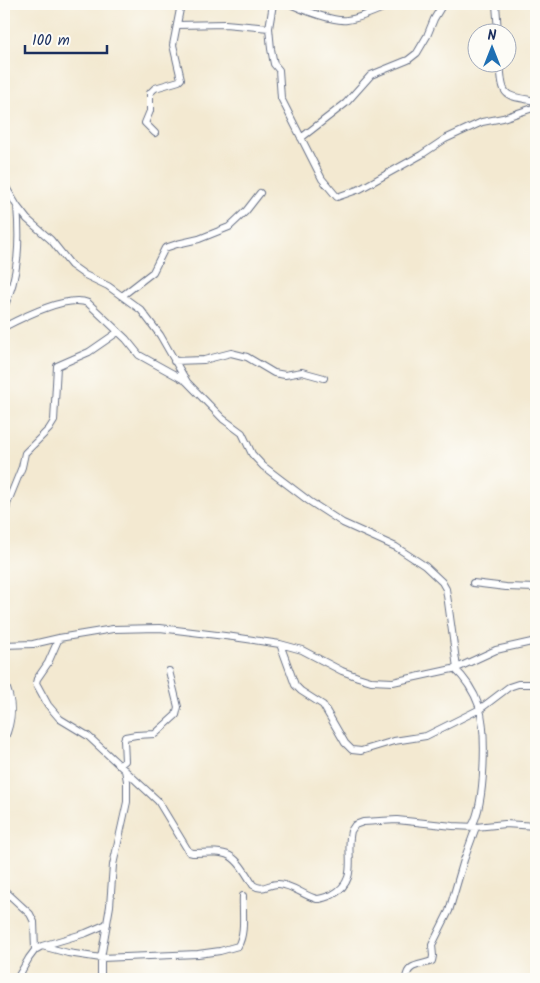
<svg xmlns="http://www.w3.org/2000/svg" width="540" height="983" font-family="Kalam,sans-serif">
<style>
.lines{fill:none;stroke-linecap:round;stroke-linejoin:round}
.minor-casing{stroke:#677086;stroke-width:8}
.minor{stroke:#fff;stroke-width:6}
</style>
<rect width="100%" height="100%" fill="#fdfcf7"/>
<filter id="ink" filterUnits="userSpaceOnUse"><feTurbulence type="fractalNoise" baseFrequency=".02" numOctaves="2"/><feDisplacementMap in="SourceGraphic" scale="10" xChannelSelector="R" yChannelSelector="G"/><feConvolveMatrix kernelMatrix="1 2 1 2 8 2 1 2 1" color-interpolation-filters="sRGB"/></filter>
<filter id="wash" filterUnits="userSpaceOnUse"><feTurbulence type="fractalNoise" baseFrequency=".0096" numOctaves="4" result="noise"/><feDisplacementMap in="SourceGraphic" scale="20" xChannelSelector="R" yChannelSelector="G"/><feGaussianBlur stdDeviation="1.12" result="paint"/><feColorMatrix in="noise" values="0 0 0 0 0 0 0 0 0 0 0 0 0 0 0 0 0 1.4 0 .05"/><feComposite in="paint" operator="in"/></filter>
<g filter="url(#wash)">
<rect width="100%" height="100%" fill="#f3e9d1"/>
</g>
<g filter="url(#ink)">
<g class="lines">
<defs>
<path id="minor" d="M 273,4 L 269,28 L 271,49 L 274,64 L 279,70 L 281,98 L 322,179 L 337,197 L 360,189 L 421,155 L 445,139 L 471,127 L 482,122 L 503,118 L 536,107
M 290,4 C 303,10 334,22 347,20 C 362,18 378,10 392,4
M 496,4 L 498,32
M 177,25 L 225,24 L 269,28
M 500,62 C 503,98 502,95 536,101
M 155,133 L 145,123 L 150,111 L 150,93 L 155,88 L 179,81 L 181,79 L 173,45 L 181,4
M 301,138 L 346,103 L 371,75 L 408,60 L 417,53 L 427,36 L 434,19 L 443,4
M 4,184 L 17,206 L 27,219 L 51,240 L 71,265 L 85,275 L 108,286 L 141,310 L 160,335 L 187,382 L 223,419 L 242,433 L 252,454 L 263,466 L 309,501 L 343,523 L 396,547 L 425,566 L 442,582 L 446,589 L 448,602 L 457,668
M 122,296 L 153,272 L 165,248 L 177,244 L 199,239 L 229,227 L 246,211 L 260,193
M 4,307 C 19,276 20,241 17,206
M 4,327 C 23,317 68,294 88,303 L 126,339 L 139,355 L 186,381
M 174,361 L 204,360 L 231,353 L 247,357 L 274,373 L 285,375 L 302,372 L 324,378
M 4,521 L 7,504 L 22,467 L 25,453 L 49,429 L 54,421 L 57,366 L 89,352 L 118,332
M 473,583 L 506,587 L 536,588
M 59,638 L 48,663 L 37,679 L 36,683 L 48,705 L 60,719 L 88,736 L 158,801 L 189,852 L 193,853 C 231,851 233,852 253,885 C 263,892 269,883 279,884 C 293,885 304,896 317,899 C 322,899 326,897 332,895 C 360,880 345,856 351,831 L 355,825 L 363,822 L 397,820 L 453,826 L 476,827 L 505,824 L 536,826
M 280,644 L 295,685 L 301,691 L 323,705 L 345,743 L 352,750 L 361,751 L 394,741 L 426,736 L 480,709 L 509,687 L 518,684 L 536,684
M 4,645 L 33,644 L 59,638 L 113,629 L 160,628 L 233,637 L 280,644 L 302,650 L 342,671 L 358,677 L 371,681 L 393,682 L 457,668 L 496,650 L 536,641
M 454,668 C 465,678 474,692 479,706 C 487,731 485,804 472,826
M 4,682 C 14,702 13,720 4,740
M 120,765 L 125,761 L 124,740 L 125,737 L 136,735 L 155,734 L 176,715 L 178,707 L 169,671
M 4,848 L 6,859 L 4,867
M 4,890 L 30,914 L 34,922 L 35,950
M 42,946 L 68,953 L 101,958 L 198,954 L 220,951 L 238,946 C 246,932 242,912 243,896
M 17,979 L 29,958 L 35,950 L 42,946 L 86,933 L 107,924
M 101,979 L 101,958 L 110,906 L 113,865 L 127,802 L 127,781 L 125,770
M 406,979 C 407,963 421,966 432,961 L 433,956 L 432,945 L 449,911 L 464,860 L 476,827"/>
</defs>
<use href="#minor" class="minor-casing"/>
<use href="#minor" class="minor"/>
</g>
</g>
<rect width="540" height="983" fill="none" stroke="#fdfcf7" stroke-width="20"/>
<g transform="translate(492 48)"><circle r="24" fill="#fdfcf7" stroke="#a3aaba"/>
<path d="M0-4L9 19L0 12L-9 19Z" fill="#1f6fb2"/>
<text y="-8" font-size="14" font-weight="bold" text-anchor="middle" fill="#1b2f5e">N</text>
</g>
<path d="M25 45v8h82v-8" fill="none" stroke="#1b2f5e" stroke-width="2.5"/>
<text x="32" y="45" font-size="15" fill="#1b2f5e" stroke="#fdfcf7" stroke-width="4" paint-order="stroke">100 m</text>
</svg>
